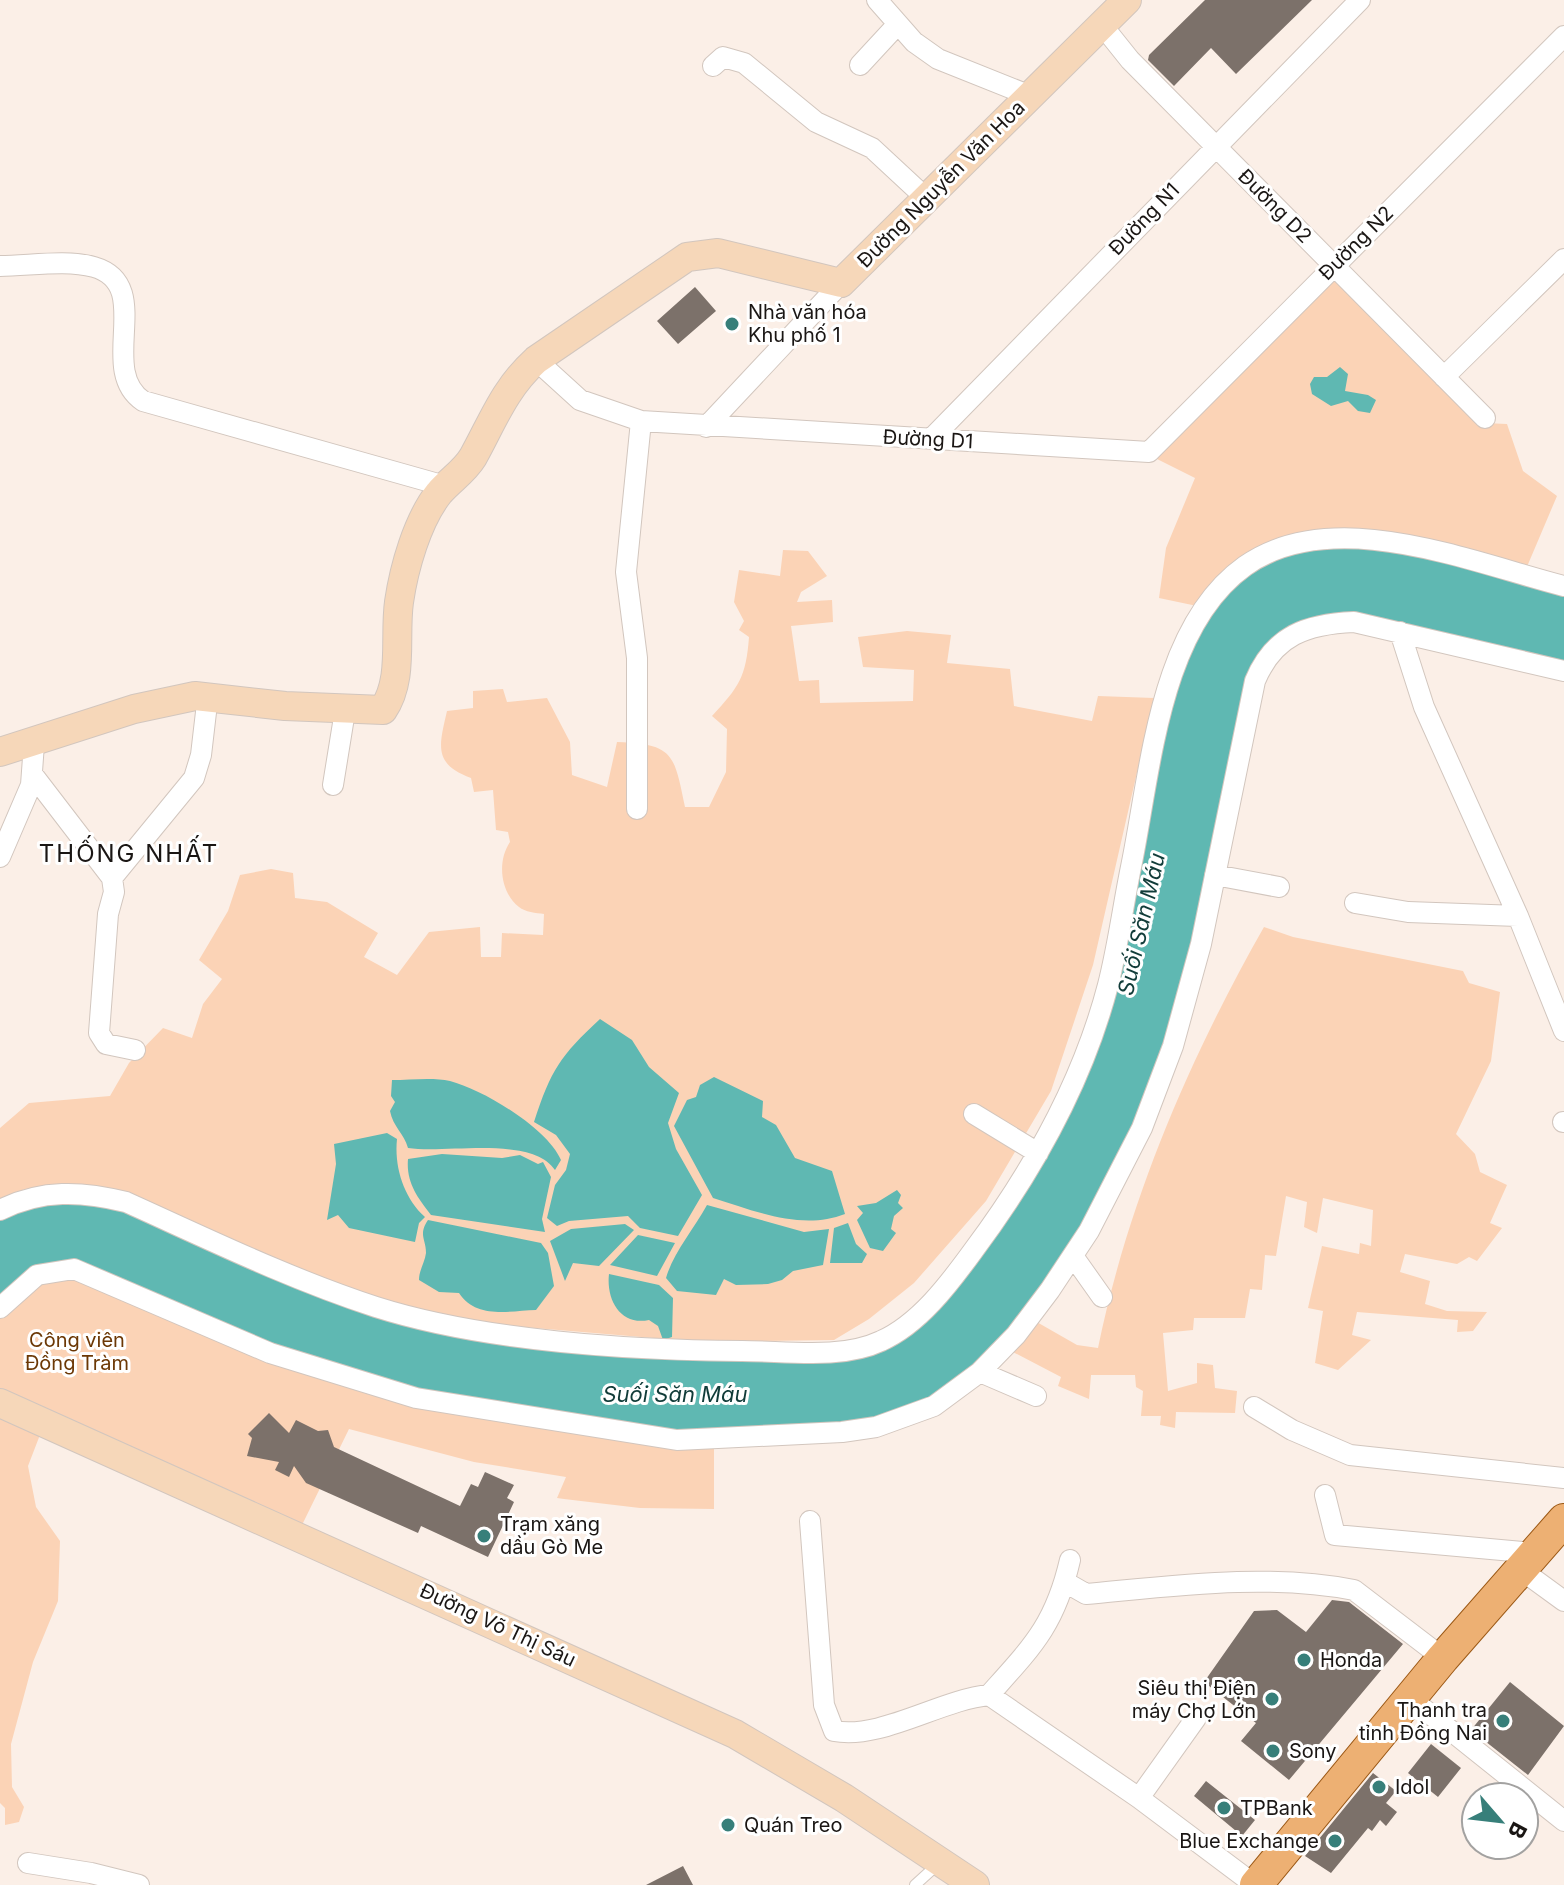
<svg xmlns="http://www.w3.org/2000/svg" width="1564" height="1885" font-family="Inter,sans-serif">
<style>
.green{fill:#fbd3b6}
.water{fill:#5fb8b2}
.building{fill:#7c716a}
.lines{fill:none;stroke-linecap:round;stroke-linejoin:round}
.lane-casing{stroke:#d2c6be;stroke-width:12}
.street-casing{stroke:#d2c6be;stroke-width:22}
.secondary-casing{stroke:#d2c6be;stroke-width:30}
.primary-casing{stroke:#9b5815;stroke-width:34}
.lane{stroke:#fff;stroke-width:10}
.street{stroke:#fff;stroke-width:20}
.secondary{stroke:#f6d7b9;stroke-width:28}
.primary{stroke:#edb073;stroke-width:32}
.poi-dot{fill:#377f7a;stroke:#fff;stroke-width:3}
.labels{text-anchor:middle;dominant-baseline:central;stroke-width:6;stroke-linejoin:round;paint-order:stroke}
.street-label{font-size:20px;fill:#1a1614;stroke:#fff}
.poi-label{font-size:20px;fill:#1a1614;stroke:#fff;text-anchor:start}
.park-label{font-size:20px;fill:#6c3805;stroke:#fff}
.water-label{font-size:22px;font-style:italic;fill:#113c39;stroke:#fff}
.quarter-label{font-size:24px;letter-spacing:2px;fill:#1a1614;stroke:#fff}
</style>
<rect width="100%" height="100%" fill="#fbefe7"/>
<path class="green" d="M 1333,273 L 1484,423 L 1507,424 L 1523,471 L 1557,496 L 1526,569 C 1460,552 1364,514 1297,536 C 1276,543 1219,591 1197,606 L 1159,598 L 1166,548 L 1195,478 L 1151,456 Z
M 783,550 L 808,551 L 827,576 L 801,592 L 797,602 L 832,600 L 833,622 L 791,626 L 799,681 L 819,680 L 820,703 L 913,701 L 914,670 L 863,667 L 858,637 L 907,631 L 951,635 L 947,663 L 1010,669 L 1014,706 L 1092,721 L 1098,696 L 1154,698 L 1093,965 L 1051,1091 L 986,1201 L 914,1283 L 869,1319 L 834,1340 L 701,1342 L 476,1323 L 377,1298 L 282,1262 L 118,1192 L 75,1184 L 25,1189 L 0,1199 L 0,1128 L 29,1103 L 110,1096 L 129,1063 L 163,1028 L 192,1038 L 203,1004 L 222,979 L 199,960 L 228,911 L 240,875 L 271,869 L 293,873 L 295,898 L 327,902 L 378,933 L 364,957 L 397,975 L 429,932 L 480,927 L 481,957 L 501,957 L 502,933 L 543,935 L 544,914 C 536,913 525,912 519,907 C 500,892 497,861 510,842 L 508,832 L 496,830 L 493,790 L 474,792 L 471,778 C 433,764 439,746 447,711 L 473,708 L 473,691 L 503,689 L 507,702 L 547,698 L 570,742 L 572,775 L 607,787 L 617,742 C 674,744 674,754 685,807 L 709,807 L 726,772 L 727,729 L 712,716 C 739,687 746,677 749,637 L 739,630 L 744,621 L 734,602 L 739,570 L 780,576 Z
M 1264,927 L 1293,937 L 1463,971 L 1469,983 L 1500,992 L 1491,1061 L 1456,1134 L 1475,1154 L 1480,1172 L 1507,1185 L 1490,1223 L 1502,1228 L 1477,1261 L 1469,1257 L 1457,1264 L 1405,1254 L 1400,1272 L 1430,1281 L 1425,1304 L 1447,1311 L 1487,1312 L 1473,1331 L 1457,1332 L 1458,1320 L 1357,1312 L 1352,1335 L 1371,1340 L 1338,1370 L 1315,1363 L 1323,1311 L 1308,1308 L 1322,1246 L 1359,1254 L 1360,1243 L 1371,1246 L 1373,1210 L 1323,1198 L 1317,1233 L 1304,1227 L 1307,1202 L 1286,1196 L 1276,1256 L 1265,1255 L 1262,1290 L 1250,1289 L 1245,1318 L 1194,1318 L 1193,1330 L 1163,1333 L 1168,1391 L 1197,1383 L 1197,1363 L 1213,1365 L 1215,1388 L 1237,1391 L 1235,1413 L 1176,1412 L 1175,1428 L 1160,1425 L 1161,1416 L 1141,1416 L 1143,1391 L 1136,1387 L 1135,1375 L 1091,1375 L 1089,1399 L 1058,1386 L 1061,1377 L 1011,1351 L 1035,1321 L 1077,1345 L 1098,1348 C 1128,1201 1190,1057 1264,927 Z
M 73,1276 L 714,1445 L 714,1509 L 640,1508 L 564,1499 L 557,1498 L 566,1477 L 474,1462 L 349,1429 L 302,1525 L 0,1393 L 0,1318 L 34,1285 Z
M 0,1408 L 43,1427 L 28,1466 L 36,1507 L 60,1541 L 58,1601 L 33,1662 L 11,1744 L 12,1787 L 24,1807 L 19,1822 L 5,1825 L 5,1808 L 0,1803 Z"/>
<path class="water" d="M 1340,367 L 1348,374 L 1345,391 L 1368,395 L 1376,400 L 1370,413 L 1358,411 L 1348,401 L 1331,406 L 1312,394 L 1310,384 L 1314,377 L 1327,377 Z
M 1313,547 L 1390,548 L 1564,593 L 1564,665 L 1354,615 L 1277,637 L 1195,944 L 1143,1110 L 1084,1228 L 1021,1318 L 973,1369 L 930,1400 L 875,1421 L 678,1433 L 451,1399 L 300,1356 L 92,1267 L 0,1298 L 0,1218 L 52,1199 L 125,1210 L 374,1314 L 806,1358 L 912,1329 L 1072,1100 L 1188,647 C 1219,595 1249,558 1313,547 Z
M 600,1019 L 632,1040 L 649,1067 L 679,1093 L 668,1123 L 676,1149 L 702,1195 L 678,1236 L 640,1228 L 628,1216 L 569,1221 L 557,1226 L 547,1218 L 555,1185 L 566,1170 L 570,1154 L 556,1135 L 534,1122 C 551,1070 560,1056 600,1019 Z
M 714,1077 L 763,1101 L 762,1117 L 776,1125 L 795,1158 L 832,1171 L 845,1214 C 802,1231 755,1211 713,1198 L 674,1126 L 687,1100 L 696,1097 L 700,1085 Z
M 392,1080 C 410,1080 433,1077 450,1081 C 484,1090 547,1128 561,1160 L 555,1170 C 532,1135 446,1154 408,1148 C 404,1133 393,1127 390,1111 L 395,1102 L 391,1096 Z
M 387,1133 L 397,1139 C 394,1167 404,1198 425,1217 L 419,1223 L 415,1242 L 349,1228 L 338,1215 L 327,1220 L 336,1164 L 334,1144 Z
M 442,1154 L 502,1158 L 520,1155 L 538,1164 L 543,1162 L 551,1177 L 542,1219 L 545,1232 L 431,1215 C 417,1197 406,1182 408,1159 Z
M 897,1190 L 901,1195 L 898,1203 L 903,1208 L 894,1216 L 891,1229 L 896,1233 L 883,1251 L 870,1248 L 857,1220 L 863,1213 L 857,1206 L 876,1203 Z
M 707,1205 L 804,1232 L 829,1229 L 823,1265 L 793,1271 L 782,1280 L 768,1284 L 736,1285 L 724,1279 L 716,1295 L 677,1291 L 666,1278 C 673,1253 694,1229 707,1205 Z
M 428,1220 L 541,1243 L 548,1253 L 554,1286 L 536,1310 C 508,1311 476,1319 459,1293 L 439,1292 L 419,1280 C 419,1270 425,1262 426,1253 C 426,1239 418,1235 428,1220 Z
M 848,1223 L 856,1244 L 867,1254 L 862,1263 L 830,1263 L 834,1228 Z
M 625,1224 L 634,1230 L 599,1266 L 573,1263 L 565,1281 L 550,1241 L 571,1229 Z
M 638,1235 L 675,1243 L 657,1276 L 610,1265 Z
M 609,1274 L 659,1285 L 673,1298 L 672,1337 L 663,1340 L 658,1326 L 649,1320 C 620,1326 606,1299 609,1274 Z"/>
<path class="building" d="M 1205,0 L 1312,0 L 1236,74 L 1211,48 L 1174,86 L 1148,60 L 1149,55 Z
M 695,287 L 716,311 L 678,344 L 657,321 Z
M 269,1413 L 289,1433 L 296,1420 L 318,1431 L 328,1430 L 334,1447 L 460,1506 L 471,1484 L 478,1487 L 485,1472 L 514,1485 L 507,1498 L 514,1502 L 488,1557 L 421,1526 L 418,1533 L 306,1483 L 294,1466 L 289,1477 L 275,1470 L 279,1462 L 247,1456 L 252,1438 L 248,1434 Z
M 1332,1600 L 1349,1602 L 1403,1644 L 1289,1780 L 1241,1741 L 1256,1723 L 1204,1682 L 1254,1611 L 1277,1610 L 1306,1632 Z
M 1510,1682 L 1564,1726 L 1528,1775 L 1471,1730 Z
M 1431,1744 L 1461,1768 L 1438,1797 L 1408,1773 Z
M 1373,1773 L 1396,1791 L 1386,1803 L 1397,1812 L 1386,1826 L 1380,1820 L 1372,1831 L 1368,1828 L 1331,1873 L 1305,1856 Z
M 1206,1781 L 1255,1820 L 1242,1836 L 1194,1796 Z
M 683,1866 L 693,1885 L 646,1885 Z"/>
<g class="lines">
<defs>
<path id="lane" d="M 915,1885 L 937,1865"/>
<path id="street" d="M 877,0 L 914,42 L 938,59 L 1028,95
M 1102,25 L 1130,60 L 1485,418
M 860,65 L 897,25
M 713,66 L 723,57 L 744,63 L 816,122 L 872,148 L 928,200
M 0,266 C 29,266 66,259 94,267 C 156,285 96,369 143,401 L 445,486
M 536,360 L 580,400 L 641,421 L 1149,452 L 1564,36
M 1444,377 L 1564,259
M 706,427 L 841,283
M 931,439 L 1360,0
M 1400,632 L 1424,707 L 1518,916 L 1564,1031
M 33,775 L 112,878 L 114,892 L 108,914 L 99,1033 L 106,1044 L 135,1050
M 333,785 L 345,711
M 637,809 L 637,658 L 626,572 L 641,421
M 0,857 L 31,785 L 34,744
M 1215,875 L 1279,887
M 112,878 L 194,778 L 201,755 L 208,695
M 1355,903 L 1408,912 L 1518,916
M 974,1114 L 1038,1153
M 1563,1122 L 1564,1122
M 0,1210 C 42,1189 82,1191 126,1202 C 208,1239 290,1279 376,1307 C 483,1341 630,1350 742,1351 C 786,1351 841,1360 881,1341 C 919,1324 949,1284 973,1251 C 1032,1172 1083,1081 1108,985 C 1118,946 1123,906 1131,867 C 1151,770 1159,627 1245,566 C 1333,504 1470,562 1564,586
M 1073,1256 L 1102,1297
M 0,1308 L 37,1275 L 74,1269 L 270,1353 L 416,1398 L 677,1440 L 842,1432 L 876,1427 L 934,1406 L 980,1372 L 1016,1335 L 1050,1290 L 1089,1231 L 1142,1128 L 1173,1046 L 1201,944 L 1255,681 C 1274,635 1307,624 1354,622 L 1564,671
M 980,1372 L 1036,1396
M 1254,1407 L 1292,1430 L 1350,1455 L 1564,1478
M 1325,1495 L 1335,1535 L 1534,1553
M 810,1521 L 824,1705 L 834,1731 C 881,1740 940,1700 989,1695 L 1139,1798 L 1255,1885
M 1520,1569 L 1564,1601
M 1065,1582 L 1086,1594 C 1173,1586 1267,1573 1354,1590 L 1443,1658
M 989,1695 C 1032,1647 1055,1625 1070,1560
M 1410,1698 L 1564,1821
M 1139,1798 L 1196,1718
M 28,1863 L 91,1873 L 139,1885"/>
<path id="secondary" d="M 0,752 L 134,709 L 195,696 L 285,706 L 383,710 C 404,679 394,638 399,602 C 404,568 417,521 439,493 C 450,480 464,472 473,457 C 493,421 504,389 536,360 L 687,257 L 718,253 L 841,283 L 1127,0
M 0,1403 L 735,1734 L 844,1798 L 975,1885"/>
<path id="primary" d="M 1256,1885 L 1443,1658 L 1564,1520"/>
</defs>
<use href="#lane" class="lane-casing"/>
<use href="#street" class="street-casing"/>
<use href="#secondary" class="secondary-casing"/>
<use href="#primary" class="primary-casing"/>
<use href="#lane" class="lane"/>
<use href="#street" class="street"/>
<use href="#secondary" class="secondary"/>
<use href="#primary" class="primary"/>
</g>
<g class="poi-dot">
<circle cx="732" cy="324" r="8"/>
<circle cx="484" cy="1536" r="8"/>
<circle cx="1304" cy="1660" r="8"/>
<circle cx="1272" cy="1699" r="8"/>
<circle cx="1503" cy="1721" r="8"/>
<circle cx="1273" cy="1751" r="8"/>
<circle cx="1379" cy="1787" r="8"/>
<circle cx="1224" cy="1808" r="8"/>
<circle cx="728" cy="1825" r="8"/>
<circle cx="1335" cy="1841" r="8"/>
</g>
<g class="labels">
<g class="street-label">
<text transform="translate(941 184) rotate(-45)">Đường Nguyễn Văn Hoa</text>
<text transform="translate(1275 206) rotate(45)">Đường D2</text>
<text transform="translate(1144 219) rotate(-46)">Đường N1</text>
<text transform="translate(1356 243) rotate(-45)">Đường N2</text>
<text transform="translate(928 439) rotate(3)">Đường D1</text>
<text transform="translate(498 1625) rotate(25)">Đường Võ Thị Sáu</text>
</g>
<g class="poi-label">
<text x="748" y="312">Nhà văn hóa<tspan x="748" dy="23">Khu phố 1</tspan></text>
<text x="500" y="1524">Trạm xăng<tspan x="500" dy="23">dầu Gò Me</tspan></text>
<text x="1320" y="1660">Honda</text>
<text x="1256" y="1688" text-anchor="end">Siêu thị Điện<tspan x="1256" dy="23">máy Chợ Lớn</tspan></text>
<text x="1487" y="1710" text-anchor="end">Thanh tra<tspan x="1487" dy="23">tỉnh Đồng Nai</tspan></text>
<text x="1289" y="1751">Sony</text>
<text x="1395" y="1787">Idol</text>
<text x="1240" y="1808">TPBank</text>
<text x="744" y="1825">Quán Treo</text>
<text x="1319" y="1841" text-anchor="end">Blue Exchange</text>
</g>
<g class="park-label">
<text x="77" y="1340">Công viên<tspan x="77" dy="23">Đồng Tràm</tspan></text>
</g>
<g class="water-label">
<text transform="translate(1141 924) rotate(-77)">Suối Săn Máu</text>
<text x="675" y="1394">Suối Săn Máu</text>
</g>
<g class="quarter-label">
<text x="129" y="853">THỐNG NHẤT</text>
</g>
</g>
<g transform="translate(1500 1821) rotate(118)"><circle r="38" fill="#ffffff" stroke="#a3a2a1" stroke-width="2"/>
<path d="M0-6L14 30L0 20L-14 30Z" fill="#377f7a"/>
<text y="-12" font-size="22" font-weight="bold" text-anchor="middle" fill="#1a1614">B</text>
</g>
</svg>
